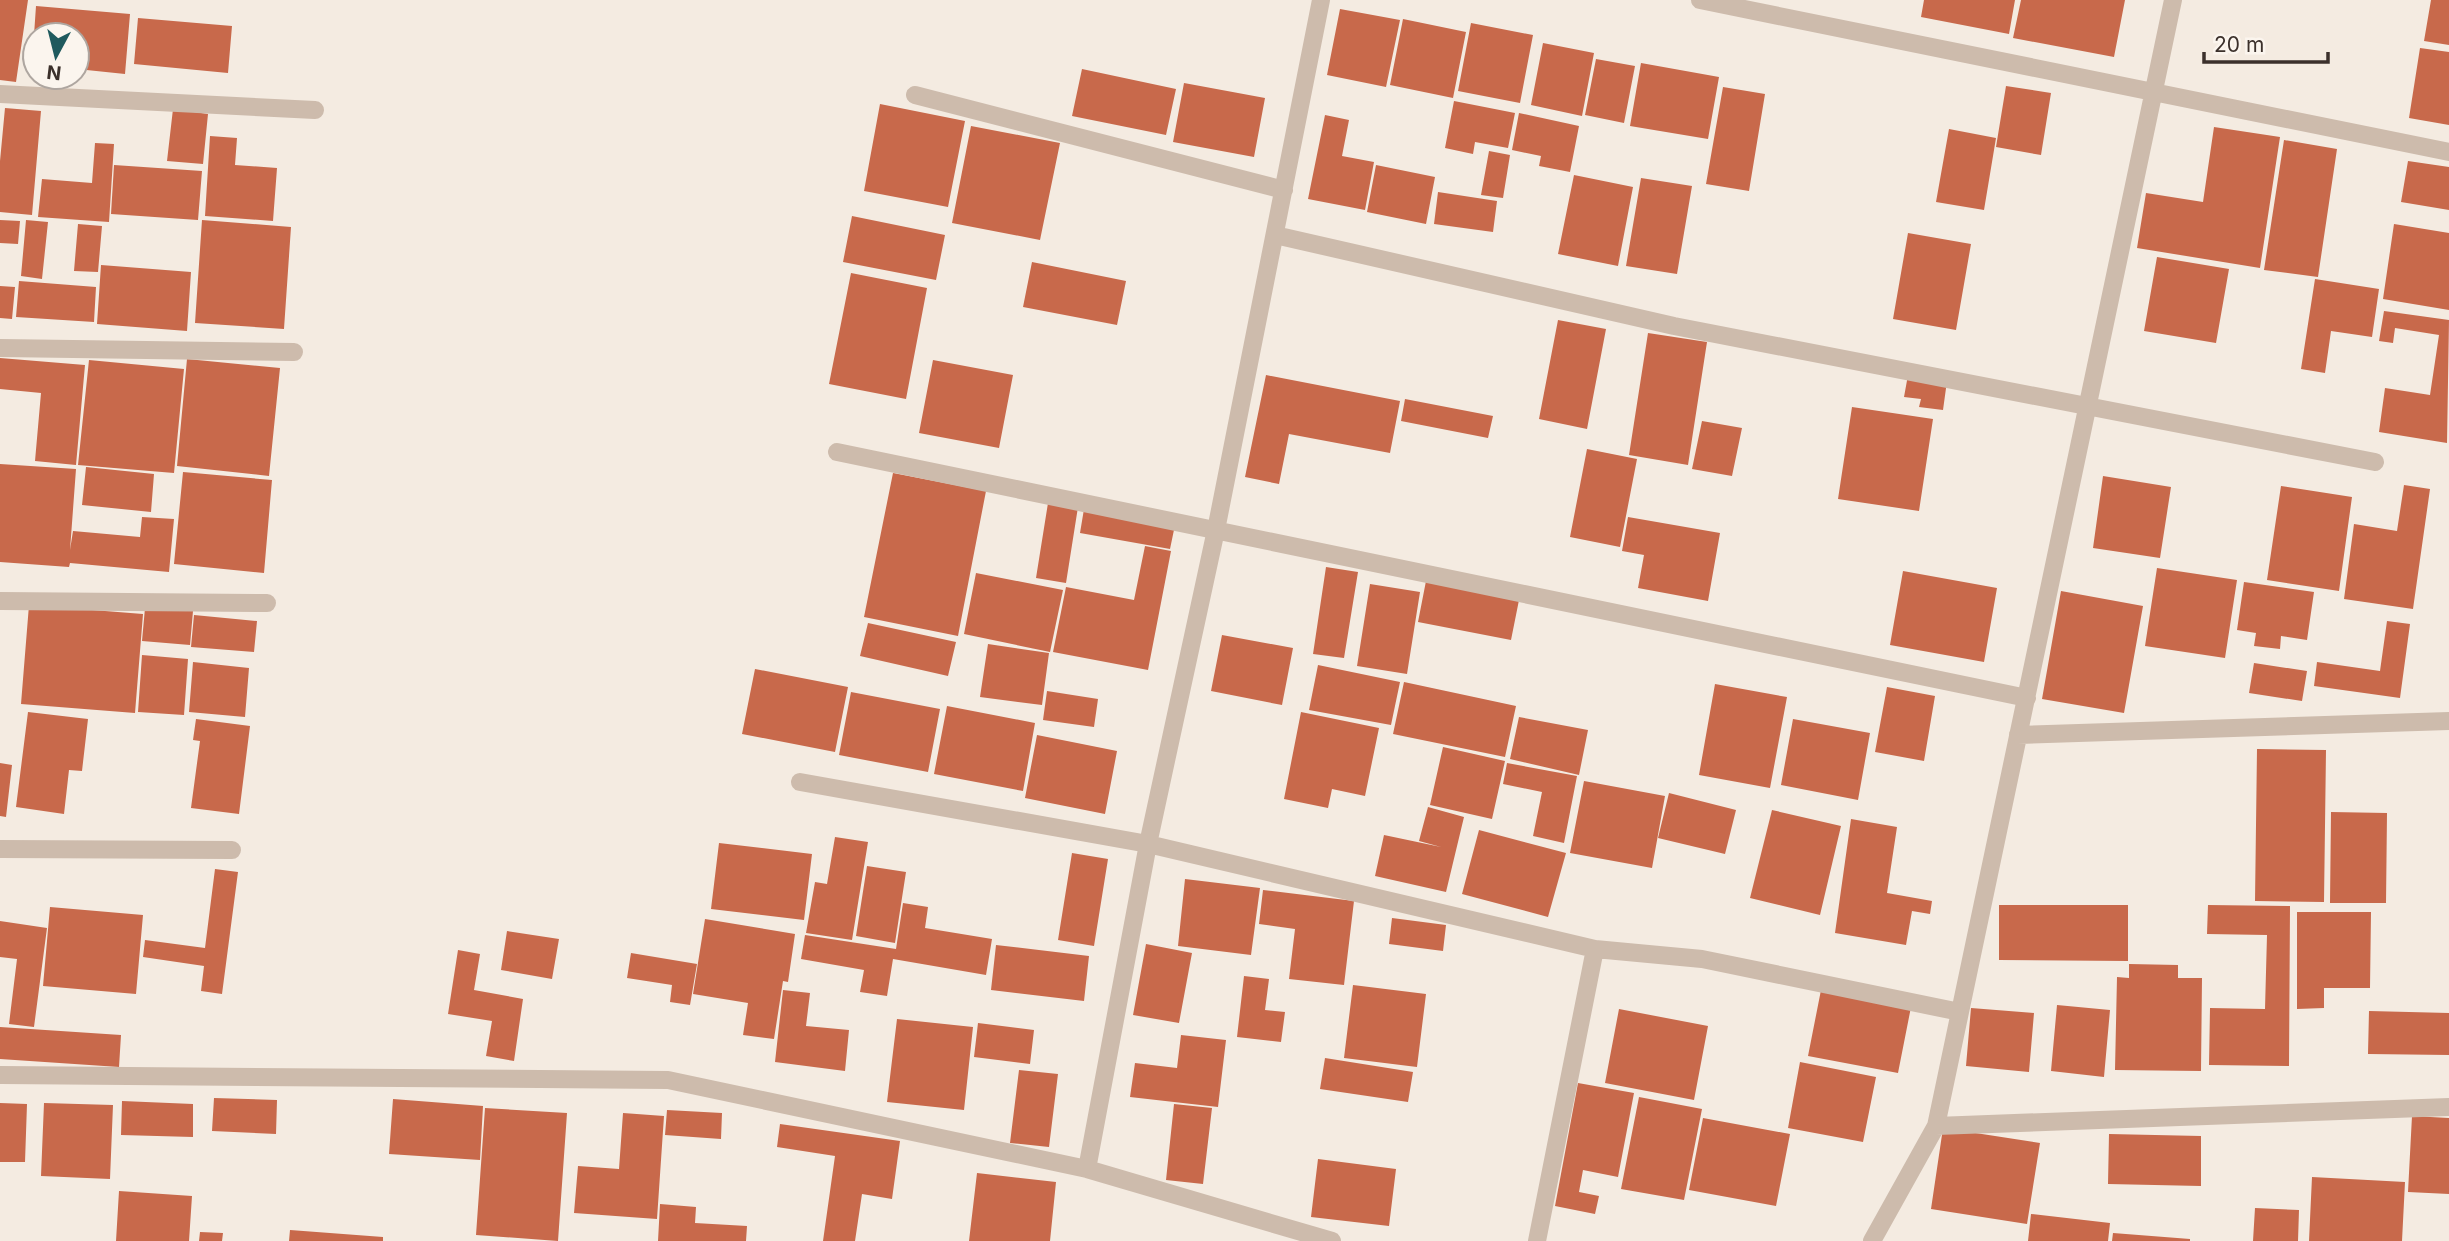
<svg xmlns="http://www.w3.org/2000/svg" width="2449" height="1241" font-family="Inter,sans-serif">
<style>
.building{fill:#c8694b}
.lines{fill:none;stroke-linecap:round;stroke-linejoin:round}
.minor{stroke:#cdbbac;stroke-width:18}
</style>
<rect width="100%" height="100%" fill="#f4ebe1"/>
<path class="building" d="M 0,0 L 28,0 L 16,82 L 0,80 Z
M 1924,0 L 2015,0 L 2009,34 L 1921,17 Z
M 2021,0 L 2125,0 L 2114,57 L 2013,38 Z
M 2431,0 L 2449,0 L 2449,45 L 2424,41 Z
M 36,6 L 130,14 L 125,74 L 77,69 L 77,35 L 34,35 Z
M 1340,9 L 1400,20 L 1386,87 L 1327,75 Z
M 138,18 L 232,26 L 228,73 L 134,64 Z
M 1403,19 L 1466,32 L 1453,98 L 1390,85 Z
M 1471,23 L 1533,35 L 1520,103 L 1458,91 Z
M 1543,43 L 1594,53 L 1582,116 L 1531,105 Z
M 33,44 L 35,44 L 35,66 L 31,66 Z
M 2420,48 L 2449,52 L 2449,125 L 2409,118 Z
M 1596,59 L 1635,66 L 1624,123 L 1585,115 Z
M 1641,63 L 1719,77 L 1708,139 L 1630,126 Z
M 1082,69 L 1176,89 L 1166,135 L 1072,116 Z
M 1184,83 L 1265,98 L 1254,157 L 1173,142 Z
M 2006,86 L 2051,93 L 2041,155 L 1996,147 Z
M 1723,87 L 1765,94 L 1749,191 L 1706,184 Z
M 1454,101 L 1515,113 L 1508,148 L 1475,142 L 1473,154 L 1445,148 Z
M 880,104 L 965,121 L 948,207 L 864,191 Z
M 5,108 L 41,111 L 32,215 L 0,212 L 0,161 Z
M 173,109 L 208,114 L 203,164 L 167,161 Z
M 1519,113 L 1579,126 L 1570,172 L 1539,166 L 1541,156 L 1512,150 Z
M 1325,115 L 1349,120 L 1342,156 L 1374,162 L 1365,210 L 1308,199 Z
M 971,126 L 1060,143 L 1040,240 L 952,223 Z
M 2214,127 L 2280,137 L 2260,268 L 2137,248 L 2146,193 L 2203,202 Z
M 1949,129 L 1996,138 L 1984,210 L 1936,202 Z
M 210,136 L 237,138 L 235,165 L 277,168 L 273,221 L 205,216 Z
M 2284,140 L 2337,149 L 2318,277 L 2264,270 Z
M 95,143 L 114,144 L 109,222 L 38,217 L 42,179 L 92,183 Z
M 1489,151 L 1510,155 L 1503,198 L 1481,195 Z
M 2408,161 L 2449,167 L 2449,210 L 2401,202 Z
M 114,165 L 202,171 L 198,220 L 111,214 Z
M 1376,165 L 1435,177 L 1426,224 L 1367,212 Z
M 1574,175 L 1633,187 L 1618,266 L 1558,254 Z
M 1641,178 L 1692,186 L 1677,274 L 1626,266 Z
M 1438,192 L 1497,201 L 1493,232 L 1434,224 Z
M 852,216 L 945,235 L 936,280 L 843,262 Z
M 0,220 L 20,221 L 18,244 L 0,243 Z
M 26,220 L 48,222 L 42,279 L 21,276 Z
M 202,220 L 291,227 L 284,329 L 195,323 Z
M 78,224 L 102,226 L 98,272 L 74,271 Z
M 2394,224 L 2449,233 L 2449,310 L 2383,299 Z
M 1908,233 L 1971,244 L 1956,330 L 1893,319 Z
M 2157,257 L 2229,269 L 2216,343 L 2144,331 Z
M 1032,262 L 1126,281 L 1117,325 L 1023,307 Z
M 101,265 L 191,272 L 187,331 L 97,324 Z
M 851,273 L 927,288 L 906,399 L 829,384 Z
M 2315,279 L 2379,289 L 2372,337 L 2331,331 L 2325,373 L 2301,369 Z
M 19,281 L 96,287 L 94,322 L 16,317 Z
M 0,286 L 15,287 L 12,319 L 0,318 Z
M 2384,311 L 2449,320 L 2447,443 L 2379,432 L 2385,388 L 2430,395 L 2439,335 L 2395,328 L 2393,343 L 2379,341 Z
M 1558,320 L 1606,329 L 1587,429 L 1539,419 Z
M 1648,333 L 1707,342 L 1688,465 L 1629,455 Z
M 0,358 L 85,365 L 76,465 L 35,461 L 41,393 L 0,389 Z
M 187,359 L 280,368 L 269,476 L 177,466 Z
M 89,360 L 184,369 L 174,473 L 78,465 Z
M 933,360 L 1013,375 L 999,448 L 919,433 Z
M 1266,375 L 1400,401 L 1390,453 L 1289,434 L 1279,484 L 1245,477 Z
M 1908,375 L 1947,381 L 1943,410 L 1919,407 L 1921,399 L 1904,397 Z
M 1405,399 L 1493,416 L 1488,438 L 1401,421 Z
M 1852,407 L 1933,419 L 1919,511 L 1838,499 Z
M 1702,421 L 1742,428 L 1732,476 L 1692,469 Z
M 1587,449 L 1637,459 L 1620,547 L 1570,537 Z
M 0,464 L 76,469 L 70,550 L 73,531 L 140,537 L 142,517 L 174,519 L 169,572 L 70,563 L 69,567 L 0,562 Z
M 86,467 L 154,474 L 151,512 L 82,505 Z
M 183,472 L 272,480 L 264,573 L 174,564 Z
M 893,473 L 986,491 L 958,636 L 864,617 Z
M 2103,476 L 2171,487 L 2160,558 L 2093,548 Z
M 2404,485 L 2430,489 L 2413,609 L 2344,599 L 2354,524 L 2397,531 Z
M 2281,486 L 2352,497 L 2339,591 L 2267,580 Z
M 1048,503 L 1078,507 L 1066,583 L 1036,578 Z
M 1084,509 L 1175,525 L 1170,549 L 1080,533 Z
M 1628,517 L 1720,533 L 1708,601 L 1638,588 L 1644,555 L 1622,551 Z
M 1145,546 L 1171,551 L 1148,670 L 1053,652 L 1066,587 L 1134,600 Z
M 1326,567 L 1358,572 L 1344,658 L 1313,654 Z
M 2157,568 L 2237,580 L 2225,658 L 2145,646 Z
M 1903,571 L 1997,588 L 1984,662 L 1890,645 Z
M 976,573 L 1063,590 L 1050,652 L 964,634 Z
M 1426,581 L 1519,600 L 1511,640 L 1418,622 Z
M 2244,582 L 2314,592 L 2307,640 L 2281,636 L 2280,649 L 2254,646 L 2256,633 L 2237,630 Z
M 1370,584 L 1420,592 L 1407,674 L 1357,666 Z
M 2061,591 L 2143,606 L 2124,713 L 2042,699 Z
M 29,605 L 143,614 L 135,713 L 21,704 Z
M 145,608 L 193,611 L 190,645 L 142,641 Z
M 194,615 L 257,621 L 254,652 L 191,647 Z
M 2387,621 L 2410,624 L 2400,698 L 2314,686 L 2317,662 L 2380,671 Z
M 868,623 L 956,642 L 948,676 L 860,656 Z
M 1222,635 L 1293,648 L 1282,705 L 1211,691 Z
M 988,644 L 1049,653 L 1042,705 L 980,697 Z
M 142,655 L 188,659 L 184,715 L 138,712 Z
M 193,662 L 249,668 L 245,717 L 189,712 Z
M 2254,663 L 2307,671 L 2302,701 L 2249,693 Z
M 1318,665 L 1400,682 L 1391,725 L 1309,710 Z
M 755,669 L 848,687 L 835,752 L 742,734 Z
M 1404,682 L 1516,706 L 1505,757 L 1393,734 Z
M 1715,684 L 1787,697 L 1770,788 L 1699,775 Z
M 1887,687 L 1935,696 L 1924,761 L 1875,752 Z
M 1047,691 L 1098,699 L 1094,727 L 1043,720 Z
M 851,692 L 940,709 L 928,772 L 839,755 Z
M 947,706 L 1035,723 L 1023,791 L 934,774 Z
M 28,712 L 88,719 L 82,771 L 69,770 L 64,814 L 16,807 Z
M 1301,712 L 1379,728 L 1365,796 L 1332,789 L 1328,808 L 1284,799 Z
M 1519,717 L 1588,730 L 1579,775 L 1510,759 Z
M 196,719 L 250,726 L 239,814 L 191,808 L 200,741 L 193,740 Z
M 1793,719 L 1870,733 L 1858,800 L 1781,785 Z
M 1037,735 L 1117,751 L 1105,814 L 1025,798 Z
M 1443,747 L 1505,761 L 1492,819 L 1430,805 Z
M 2257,749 L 2326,750 L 2324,902 L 2255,901 Z
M 0,763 L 12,765 L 6,817 L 0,816 Z
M 1507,763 L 1577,776 L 1564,843 L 1533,836 L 1542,792 L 1503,784 Z
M 1584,781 L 1665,796 L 1652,868 L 1570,853 Z
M 1669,793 L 1736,810 L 1725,854 L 1658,838 Z
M 1428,807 L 1464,817 L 1446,892 L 1375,876 L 1384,835 L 1441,847 L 1419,841 Z
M 1772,810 L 1841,826 L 1820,915 L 1750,898 Z
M 2331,812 L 2387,813 L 2386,903 L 2330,903 Z
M 1851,819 L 1897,827 L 1887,893 L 1932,901 L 1930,914 L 1912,911 L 1906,945 L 1835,933 Z
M 1479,830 L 1566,853 L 1548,917 L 1462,894 Z
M 835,837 L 868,842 L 852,940 L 806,933 L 815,882 L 827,884 Z
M 719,843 L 812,854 L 804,920 L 711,909 Z
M 1072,853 L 1108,859 L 1094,946 L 1058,940 Z
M 867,866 L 906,872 L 895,943 L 856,936 Z
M 215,869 L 238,872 L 222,994 L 201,991 L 204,966 L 143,957 L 145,940 L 205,948 Z
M 1185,879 L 1260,888 L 1251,955 L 1178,946 Z
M 1263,890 L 1354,901 L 1344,985 L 1289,979 L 1295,929 L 1259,924 Z
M 903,903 L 928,907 L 925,928 L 992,939 L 986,975 L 893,959 L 887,996 L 860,992 L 864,970 L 801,959 L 805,935 L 896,949 Z
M 1999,905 L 2128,905 L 2128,961 L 1999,960 Z
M 2208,905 L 2290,906 L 2289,1066 L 2209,1065 L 2210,1008 L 2265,1009 L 2267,935 L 2207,934 Z
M 50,907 L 143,915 L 136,994 L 43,986 Z
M 2297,912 L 2371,912 L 2370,988 L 2324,988 L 2324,1008 L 2297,1009 Z
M 1392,918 L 1446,925 L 1443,951 L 1389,944 Z
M 705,919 L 795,934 L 788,982 L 783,981 L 774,1039 L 743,1035 L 748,1003 L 693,994 Z
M 0,921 L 47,928 L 34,1027 L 9,1024 L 17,959 L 0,957 Z
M 507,931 L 559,939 L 552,979 L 501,970 Z
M 1146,944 L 1192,953 L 1179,1023 L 1133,1015 Z
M 996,945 L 1089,956 L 1084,1001 L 991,990 Z
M 458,950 L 480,954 L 474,990 L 523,999 L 514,1061 L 486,1056 L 492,1021 L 448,1014 Z
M 631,953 L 697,964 L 690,1005 L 670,1002 L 672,985 L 627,978 Z
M 2129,964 L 2178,965 L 2178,978 L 2202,978 L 2201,1071 L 2115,1070 L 2117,977 L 2129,978 Z
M 1244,976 L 1269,979 L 1265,1010 L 1285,1012 L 1281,1042 L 1237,1037 Z
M 1353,985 L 1426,994 L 1417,1067 L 1344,1058 Z
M 783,990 L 810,993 L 806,1026 L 849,1030 L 845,1071 L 775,1062 Z
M 1821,990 L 1911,1007 L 1898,1073 L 1808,1056 Z
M 2057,1005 L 2110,1010 L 2104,1077 L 2051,1071 Z
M 1971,1008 L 2034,1013 L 2029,1072 L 1966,1066 Z
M 1619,1009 L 1708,1026 L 1694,1100 L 1605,1083 Z
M 2369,1011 L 2449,1013 L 2449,1055 L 2368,1054 Z
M 897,1019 L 973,1027 L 964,1110 L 887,1102 Z
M 978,1023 L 1034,1030 L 1030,1064 L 974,1057 Z
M 0,1027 L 121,1035 L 119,1067 L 0,1059 Z
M 1181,1035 L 1226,1040 L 1218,1107 L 1130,1097 L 1135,1063 L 1177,1068 Z
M 1325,1058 L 1413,1072 L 1408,1102 L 1320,1089 Z
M 1800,1062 L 1876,1077 L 1863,1142 L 1788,1128 Z
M 1019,1070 L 1058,1074 L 1049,1147 L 1010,1143 Z
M 1578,1083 L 1634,1093 L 1618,1177 L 1583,1170 L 1579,1192 L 1599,1196 L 1595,1214 L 1555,1206 Z
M 1639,1097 L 1702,1109 L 1684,1200 L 1621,1189 Z
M 214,1098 L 277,1100 L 276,1134 L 212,1131 Z
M 393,1099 L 483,1106 L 480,1160 L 389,1154 Z
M 122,1101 L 193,1104 L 193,1137 L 121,1135 Z
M 0,1103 L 27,1104 L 25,1162 L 0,1162 Z
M 44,1103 L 113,1105 L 110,1179 L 41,1176 Z
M 1174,1104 L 1212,1108 L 1203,1184 L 1166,1180 Z
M 485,1108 L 567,1113 L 558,1241 L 476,1235 Z
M 667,1110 L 722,1113 L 721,1139 L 665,1135 Z
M 623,1113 L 664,1116 L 657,1219 L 574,1213 L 578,1166 L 619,1169 Z
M 2412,1116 L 2449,1118 L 2449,1194 L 2408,1192 Z
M 1703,1118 L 1790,1134 L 1776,1206 L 1689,1190 Z
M 780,1124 L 900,1141 L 892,1199 L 862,1194 L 855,1241 L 823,1241 L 835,1156 L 777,1147 Z
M 1943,1128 L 2040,1143 L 2027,1224 L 1931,1209 Z
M 2109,1134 L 2201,1136 L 2201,1186 L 2108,1184 Z
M 1318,1159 L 1396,1169 L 1389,1226 L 1311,1217 Z
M 977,1173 L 1056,1182 L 1050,1241 L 969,1241 Z
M 2312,1177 L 2405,1182 L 2402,1241 L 2309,1241 Z
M 119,1191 L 192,1196 L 189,1241 L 116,1241 Z
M 660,1204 L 696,1207 L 695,1223 L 747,1226 L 746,1241 L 658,1241 Z
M 2255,1208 L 2299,1210 L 2298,1241 L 2253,1241 Z
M 2031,1214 L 2110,1223 L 2108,1241 L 2028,1241 Z
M 290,1230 L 383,1237 L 383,1241 L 289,1241 Z
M 200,1232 L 223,1233 L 222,1241 L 199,1241 Z
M 2113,1233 L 2190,1239 L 2190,1241 L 2112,1241 Z"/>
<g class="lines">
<path class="minor" d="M 1700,0 L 2449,152
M 0,94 L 315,110
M 915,95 L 1284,190
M 1275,235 L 1674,326 L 2375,462
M 0,348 L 294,352
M 837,452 L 2027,698
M 0,601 L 267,603
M 2018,735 L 2449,721
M 800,782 L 1148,844 L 1595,949 L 1702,959 L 1960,1012
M 0,849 L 232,850
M 0,1075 L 668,1080 L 1087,1169 L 1332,1241
M 1936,1126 L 2449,1107
M 1087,1169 L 1148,844 L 1216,530 L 1321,0
M 1537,1241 L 1595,949
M 1872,1241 L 1936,1126 L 2173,0"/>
</g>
<g transform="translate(56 56) rotate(187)"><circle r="33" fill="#fbf5ee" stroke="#aea6a0" stroke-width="2"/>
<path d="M0-5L12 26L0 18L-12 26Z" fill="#1f5a5e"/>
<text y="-10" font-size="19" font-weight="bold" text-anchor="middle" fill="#3b302b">N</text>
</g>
<path d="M2204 52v10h124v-10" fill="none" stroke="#3b302b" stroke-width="3.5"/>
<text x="2214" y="52" font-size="21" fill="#3b302b" stroke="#fbf5ee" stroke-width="5" paint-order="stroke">20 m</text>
</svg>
